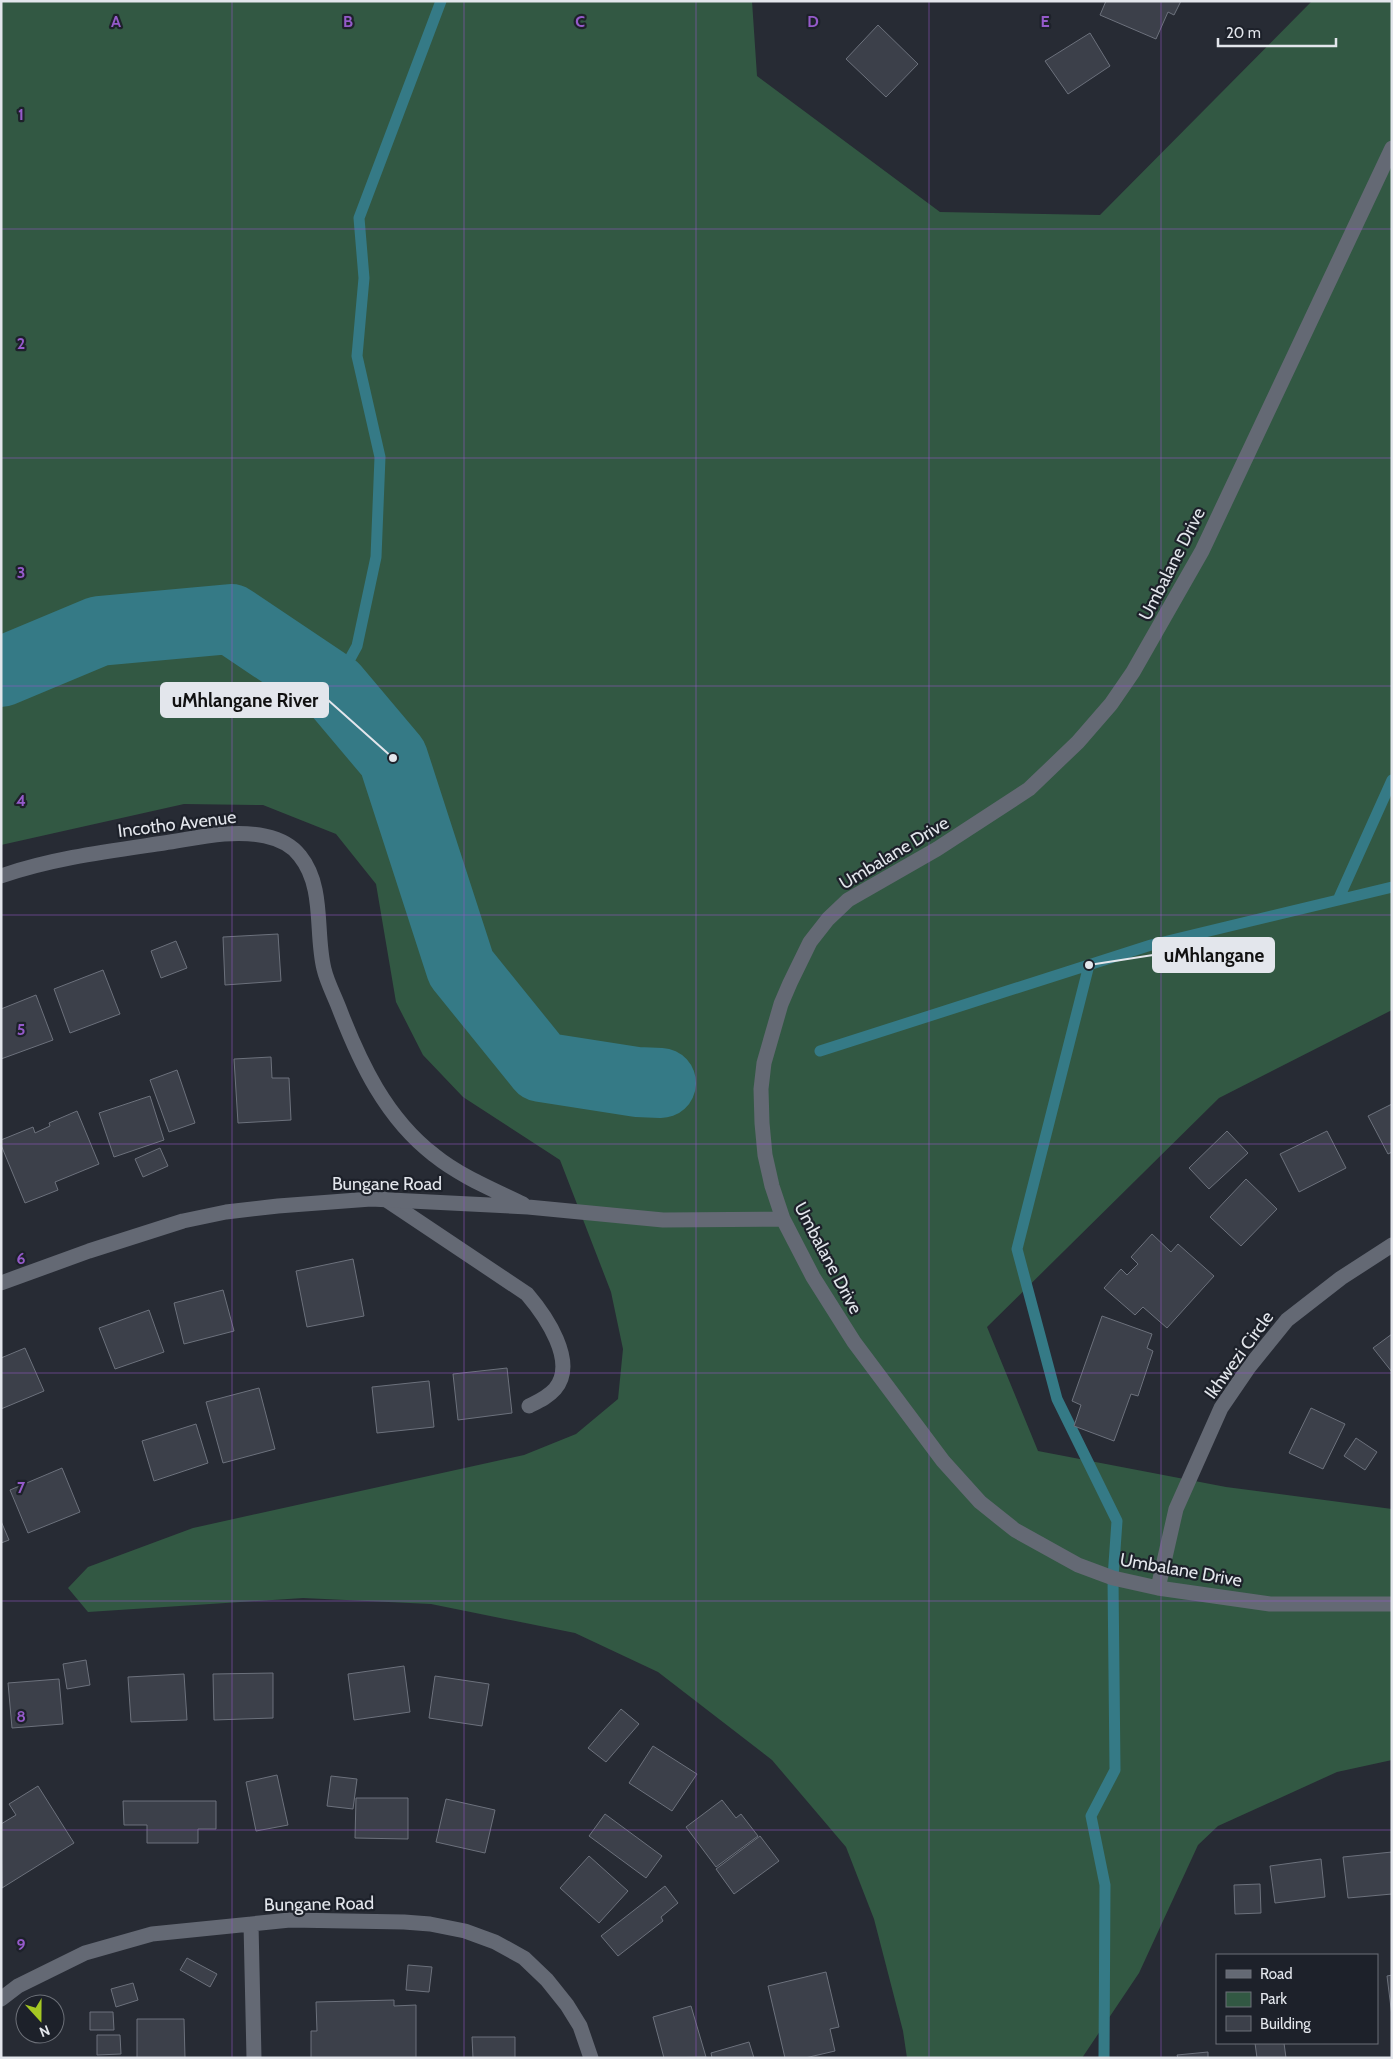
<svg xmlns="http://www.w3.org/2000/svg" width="1393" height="2059" font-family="Cabin,sans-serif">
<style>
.green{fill:#325843}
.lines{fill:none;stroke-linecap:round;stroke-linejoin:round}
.stream{stroke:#357a86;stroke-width:11}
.river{stroke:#357a86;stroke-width:70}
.building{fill:#3c404a;stroke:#6c717c}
.lane{stroke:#646974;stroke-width:15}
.street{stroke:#646974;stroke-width:15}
.grid{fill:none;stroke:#955aca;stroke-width:1;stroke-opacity:0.55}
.labels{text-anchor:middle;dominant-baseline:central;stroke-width:4.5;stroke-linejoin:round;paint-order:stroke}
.street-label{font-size:18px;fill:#e3e6ec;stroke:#1d212a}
.grid-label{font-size:16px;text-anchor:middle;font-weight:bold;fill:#955aca;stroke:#1d212a;stroke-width:4.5;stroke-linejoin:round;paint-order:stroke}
.leader{fill:none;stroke:#e3e6ec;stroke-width:2}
.callout-dot{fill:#e3e6ec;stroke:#1d212a;stroke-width:2}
.callout{fill:#e3e6ec;stroke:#e3e6ec;stroke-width:2}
.callout-label{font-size:19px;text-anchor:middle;font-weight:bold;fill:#111}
</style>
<rect width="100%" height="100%" fill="#272b34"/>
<path class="green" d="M 1,1 L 752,1 L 757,76 L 940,212 L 1100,215 L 1312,1 L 1392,1 L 1392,1010 L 1219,1098 L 987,1327 L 1038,1451 L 1226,1487 L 1392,1509 L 1392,1760 L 1337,1772 L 1218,1826 L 1198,1845 L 1139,1973 L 1082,2058 L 907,2058 L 903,2031 L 874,1919 L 846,1847 L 772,1760 L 658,1672 L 575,1633 L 431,1604 L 303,1598 L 88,1612 L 68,1588 L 88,1567 L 193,1528 L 524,1455 L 576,1434 L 618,1399 L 623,1349 L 611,1292 L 560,1160 L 463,1097 L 423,1055 L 396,1002 L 376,884 L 336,834 L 263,805 L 184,804 L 1,845 Z"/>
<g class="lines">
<path class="stream" d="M 334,688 L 357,646 L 376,557 L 380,457 L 357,356 L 364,278 L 359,218 L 441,1
M 1338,900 L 1392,780
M 1089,965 L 1017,1249 L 1057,1399 L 1117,1521 L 1113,1578 L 1115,1770 L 1091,1816 L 1105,1885 L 1104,2058
M 820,1051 L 1151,945 L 1392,887"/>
<path class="river" d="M 1,672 L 99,631 L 231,619 L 334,688 L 393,758 L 461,968 L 541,1067 L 637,1082 L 661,1083"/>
</g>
<path class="building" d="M 1106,1 L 1181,1 L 1174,15 L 1168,12 L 1156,39 L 1100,15 Z
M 878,25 L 918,64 L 886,97 L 846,59 Z
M 1090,33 L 1110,66 L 1068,94 L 1045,61 Z
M 278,934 L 281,981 L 225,985 L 223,937 Z
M 176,941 L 187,968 L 161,978 L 151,951 Z
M 103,970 L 120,1014 L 70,1033 L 54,989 Z
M 36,995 L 53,1040 L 1,1059 L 1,1009 Z
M 271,1057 L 272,1078 L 289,1078 L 291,1120 L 238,1123 L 234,1059 Z
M 177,1070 L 195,1123 L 169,1132 L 150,1080 Z
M 150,1096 L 164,1140 L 114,1157 L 99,1113 Z
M 1392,1104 L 1392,1152 L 1388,1154 L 1368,1116 Z
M 77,1111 L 99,1164 L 55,1182 L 58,1190 L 25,1203 L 1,1145 L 1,1140 L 33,1127 L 35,1133 L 50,1126 L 49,1123 Z
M 1227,1131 L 1248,1153 L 1209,1189 L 1189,1168 Z
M 1327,1131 L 1346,1168 L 1299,1192 L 1280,1154 Z
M 160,1148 L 168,1166 L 143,1177 L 135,1159 Z
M 1246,1179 L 1277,1209 L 1241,1246 L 1210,1217 Z
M 1152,1234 L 1171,1252 L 1178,1244 L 1214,1276 L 1167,1328 L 1143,1307 L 1135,1315 L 1104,1288 L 1121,1269 L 1127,1275 L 1138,1264 L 1131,1257 Z
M 353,1259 L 364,1316 L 307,1327 L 296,1271 Z
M 223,1290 L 234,1331 L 184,1344 L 174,1303 Z
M 149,1310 L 164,1352 L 115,1369 L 99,1328 Z
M 1102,1316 L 1152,1334 L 1147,1348 L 1153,1351 L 1138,1396 L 1131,1394 L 1114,1441 L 1074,1426 L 1081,1405 L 1072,1401 Z
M 1392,1334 L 1392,1372 L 1373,1348 Z
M 25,1348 L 44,1391 L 1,1409 L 1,1358 Z
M 507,1368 L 512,1413 L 458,1420 L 453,1374 Z
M 429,1381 L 434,1427 L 377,1433 L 372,1387 Z
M 259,1388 L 275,1449 L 223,1463 L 206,1402 Z
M 1311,1408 L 1345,1424 L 1323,1469 L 1289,1453 Z
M 196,1424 L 208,1463 L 154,1481 L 142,1441 Z
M 1356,1438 L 1377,1452 L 1365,1470 L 1344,1456 Z
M 62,1468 L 80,1512 L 28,1533 L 10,1490 Z
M 1,1521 L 9,1540 L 1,1543 Z
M 86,1660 L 90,1685 L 67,1689 L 63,1664 Z
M 404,1666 L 410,1712 L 354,1720 L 348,1674 Z
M 273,1673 L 273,1718 L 214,1720 L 213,1674 Z
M 184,1674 L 187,1720 L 131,1722 L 128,1677 Z
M 435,1676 L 489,1684 L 482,1726 L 429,1718 Z
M 59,1679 L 63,1724 L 12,1728 L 8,1683 Z
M 621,1709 L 639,1724 L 606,1762 L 588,1748 Z
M 653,1746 L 697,1774 L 672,1811 L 629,1783 Z
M 277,1775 L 288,1825 L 256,1831 L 246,1782 Z
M 331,1776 L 357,1779 L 353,1809 L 327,1806 Z
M 38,1786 L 74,1843 L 2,1888 L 1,1824 L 16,1815 L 9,1804 Z
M 356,1798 L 408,1798 L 408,1839 L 355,1838 Z
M 446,1799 L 495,1810 L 485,1853 L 436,1842 Z
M 722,1800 L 736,1818 L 741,1814 L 758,1836 L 716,1867 L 686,1827 Z
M 123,1801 L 216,1801 L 216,1829 L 198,1829 L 198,1843 L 147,1843 L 147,1825 L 124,1825 Z
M 605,1814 L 662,1856 L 646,1878 L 589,1836 Z
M 760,1836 L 779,1861 L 734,1894 L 716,1869 Z
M 1392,1852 L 1392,1894 L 1348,1898 L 1343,1857 Z
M 589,1856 L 628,1891 L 599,1923 L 560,1888 Z
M 1321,1859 L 1325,1897 L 1275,1903 L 1270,1866 Z
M 1260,1884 L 1261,1913 L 1235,1914 L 1234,1885 Z
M 665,1886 L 678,1903 L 661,1917 L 663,1921 L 618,1956 L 601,1936 Z
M 187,1958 L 217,1974 L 210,1987 L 180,1970 Z
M 408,1965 L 432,1967 L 429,1992 L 406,1990 Z
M 826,1972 L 839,2027 L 830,2029 L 835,2051 L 805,2058 L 785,2058 L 768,1986 Z
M 1392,1975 L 1392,2016 L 1387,1976 Z
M 133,1983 L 138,2000 L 116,2007 L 111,1989 Z
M 394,2000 L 394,2006 L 416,2005 L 416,2058 L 311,2058 L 311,2031 L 317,2031 L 316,2002 Z
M 691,2006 L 706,2057 L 664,2058 L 653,2017 Z
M 90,2012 L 113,2012 L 114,2030 L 90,2030 Z
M 137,2019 L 184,2019 L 185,2058 L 137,2058 Z
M 97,2035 L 120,2035 L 121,2054 L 97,2055 Z
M 472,2037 L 515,2037 L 515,2058 L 473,2058 Z
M 749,2042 L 754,2058 L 712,2058 L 711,2053 Z
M 1255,2043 L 1284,2043 L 1286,2058 L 1257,2058 Z
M 1208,2052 L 1208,2058 L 1178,2058 L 1177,2055 Z"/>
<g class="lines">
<path class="lane" d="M 385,1199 L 527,1294 C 545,1315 578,1362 555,1389 C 548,1397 539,1401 529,1406"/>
<path class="street" d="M 1392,148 L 1202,551 L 1133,672 L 1111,704 L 1078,742 L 1029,789 L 937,849 L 848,900 L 828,919 L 810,942 L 790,983 L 781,1004 L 764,1063 L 761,1089 L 762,1123 L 765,1155 L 772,1186 L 783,1219 L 813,1277 L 854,1342 L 943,1461 L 980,1502 L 1015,1530 L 1078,1565 L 1113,1578 L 1158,1588 L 1270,1604 L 1392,1604
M 1,876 C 53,858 110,851 164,843 C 197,838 232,829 265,836 C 279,839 291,844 300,856 C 325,887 315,933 324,969 C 327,982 334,995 339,1008 C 360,1063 386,1118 434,1155 C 460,1176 492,1189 523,1204
M 1,1283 L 89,1251 L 183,1221 L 226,1212 L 278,1206 L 371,1199 L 528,1207 L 663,1220 L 783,1219
M 1158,1588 L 1176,1509 L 1221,1408 L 1249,1367 L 1287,1320 L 1341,1278 L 1392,1245
M 251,1924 L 254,2058
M 1,1999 L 18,1986 L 85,1953 L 152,1934 L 290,1920 L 404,1922 L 430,1924 L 465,1931 L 495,1942 L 524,1958 L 547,1980 L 567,2005 L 580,2026 L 591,2058"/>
</g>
<path class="grid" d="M 232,1 L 232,2058M 464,1 L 464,2058M 696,1 L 696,2058M 929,1 L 929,2058M 1161,1 L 1161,2058M 1,229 L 1392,229M 1,458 L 1392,458M 1,686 L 1392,686M 1,915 L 1392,915M 1,1144 L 1392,1144M 1,1373 L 1392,1373M 1,1601 L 1392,1601M 1,1830 L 1392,1830"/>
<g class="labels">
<g class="street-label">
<text transform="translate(1172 564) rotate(-63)">Umbalane Drive</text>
<text transform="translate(177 824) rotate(-7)">Incotho Avenue</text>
<text transform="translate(894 853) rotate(-31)">Umbalane Drive</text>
<text x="387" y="1184">Bungane Road</text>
<text transform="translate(828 1258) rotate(62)">Umbalane Drive</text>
<text transform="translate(1239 1355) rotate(-54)">Ikhwezi Circle</text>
<text transform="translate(1181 1570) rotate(10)">Umbalane Drive</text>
<text transform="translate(319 1904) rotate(-1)">Bungane Road</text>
</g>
</g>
<g class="grid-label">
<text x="116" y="27">A</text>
<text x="348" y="27">B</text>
<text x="580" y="27">C</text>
<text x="813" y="27">D</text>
<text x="1045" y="27">E</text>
<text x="21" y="120">1</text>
<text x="21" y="349">2</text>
<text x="21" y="578">3</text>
<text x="21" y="806">4</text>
<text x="21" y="1035">5</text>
<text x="21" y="1264">6</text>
<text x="21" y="1493">7</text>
<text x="21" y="1722">8</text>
<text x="21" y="1950">9</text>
</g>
<path class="leader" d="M393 758L328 700M1089 965L1153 955"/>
<g class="callout-dot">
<circle cx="393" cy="758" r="5"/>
<circle cx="1089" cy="965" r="5"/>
</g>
<g class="callout">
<rect x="161" y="683" width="167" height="34" rx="5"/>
<rect x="1153" y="938" width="121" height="34" rx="5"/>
</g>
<g class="callout-label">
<text x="245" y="707">uMhlangane River</text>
<text x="1214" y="962">uMhlangane</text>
</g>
<rect width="1393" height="2059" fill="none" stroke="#e3e6ec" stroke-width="5"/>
<rect x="1216" y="1954" width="162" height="90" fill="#1d212a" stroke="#6c7078"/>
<rect x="1226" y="1970" width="25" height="8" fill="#646974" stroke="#6c7078"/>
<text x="1260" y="1979" font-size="15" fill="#e3e6ec">Road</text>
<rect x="1226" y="1992" width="25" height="15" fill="#325843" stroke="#6c7078"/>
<text x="1260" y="2004" font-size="15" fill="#e3e6ec">Park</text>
<rect x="1226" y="2016" width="25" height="15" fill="#3c404a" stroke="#6c7078"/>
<text x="1260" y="2029" font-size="15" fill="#e3e6ec">Building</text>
<g transform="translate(40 2019) rotate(159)"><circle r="24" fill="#1d212a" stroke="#6c7078"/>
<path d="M0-4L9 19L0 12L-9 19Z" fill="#a5c823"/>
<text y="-8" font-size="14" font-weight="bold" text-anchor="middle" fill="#e3e6ec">N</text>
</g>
<path d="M1218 38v8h118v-8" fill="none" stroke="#e3e6ec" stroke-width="2.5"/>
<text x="1226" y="38" font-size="15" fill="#e3e6ec" stroke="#1d212a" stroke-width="4" paint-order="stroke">20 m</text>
</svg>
